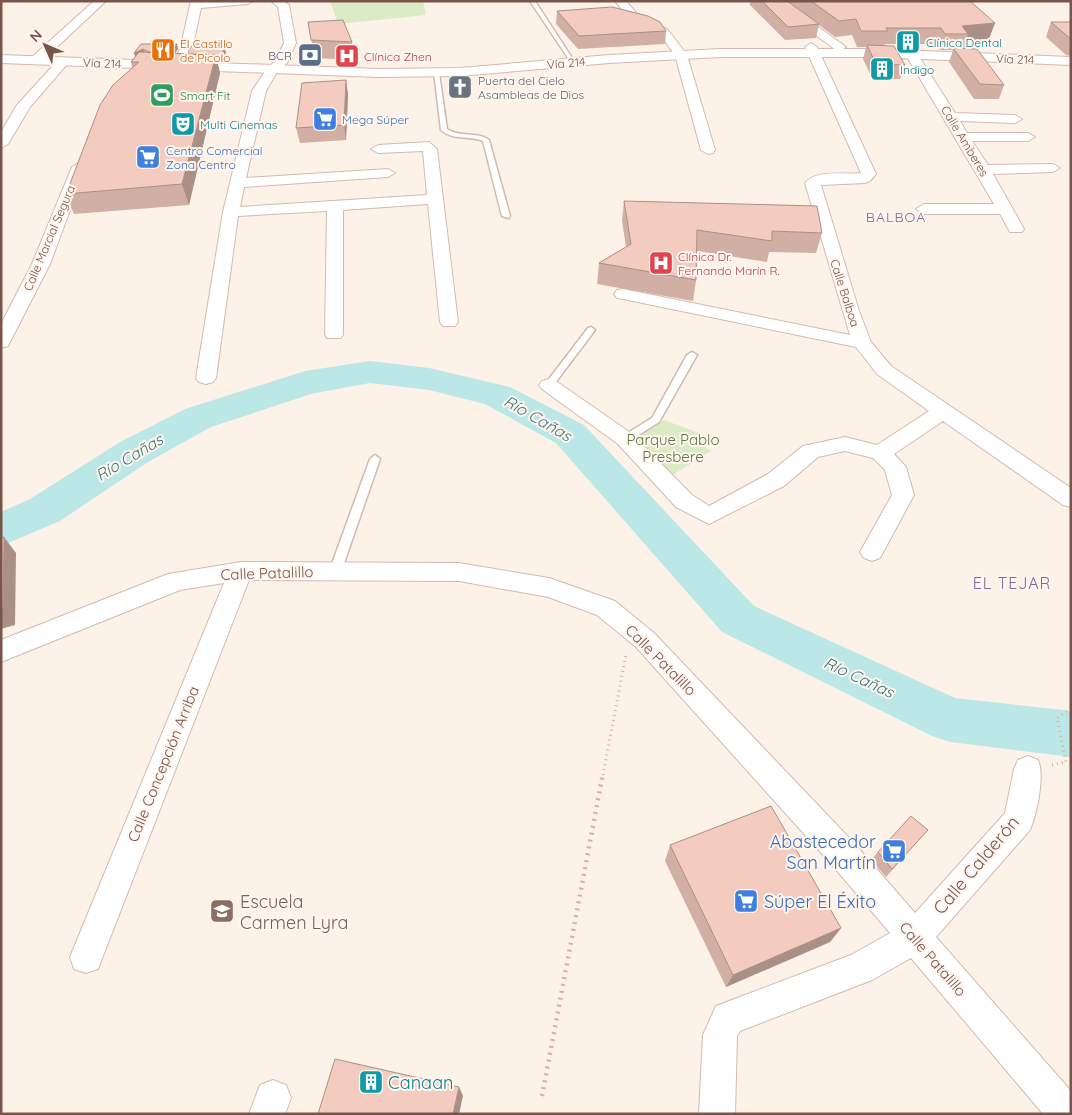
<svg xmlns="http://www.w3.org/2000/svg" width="1072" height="1115" font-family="Quicksand,sans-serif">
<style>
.green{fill:#dbebc6}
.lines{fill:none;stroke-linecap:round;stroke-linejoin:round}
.river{fill:#bce7e7;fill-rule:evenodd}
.service-casing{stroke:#d2bab0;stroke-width:3}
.minor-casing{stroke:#d2bab0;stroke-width:2}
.secondary-casing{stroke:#d5b9ad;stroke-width:2}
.path-far1{stroke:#d8afa2;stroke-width:3;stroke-dasharray:1 4;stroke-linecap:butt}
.path{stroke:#d8afa2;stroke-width:4.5;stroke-dasharray:2 5;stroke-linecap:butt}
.service{fill:#fff;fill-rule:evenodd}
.minor{fill:#fff;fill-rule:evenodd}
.secondary{fill:#fff;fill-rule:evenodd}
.wall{fill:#d1afa4}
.shaded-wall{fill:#aa8f86}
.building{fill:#f3ccbf;stroke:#aa8f86}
.labels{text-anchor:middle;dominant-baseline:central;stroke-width:4;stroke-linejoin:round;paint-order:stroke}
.far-culture-label{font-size:12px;fill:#0d838f;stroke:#fff6ef;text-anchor:start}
.far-food-label{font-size:12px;fill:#c56008;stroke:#fff6ef;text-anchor:start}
.far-service-label{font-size:12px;fill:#4e5e75;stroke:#fff6ef;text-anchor:end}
.far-health-label{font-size:12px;fill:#be3a42;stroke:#fff6ef;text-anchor:start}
.far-street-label{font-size:12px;fill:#78544b;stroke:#fff6ef}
.far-worship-label{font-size:12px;fill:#5b616d;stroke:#fff6ef;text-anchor:start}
.far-leisure-label{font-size:12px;fill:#27864d;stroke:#fff6ef;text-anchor:start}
.far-shop-label{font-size:12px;fill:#366cbe;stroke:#fff6ef;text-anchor:start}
.far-neighbourhood-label{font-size:14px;letter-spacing:1px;fill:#82679b;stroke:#fff6ef}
.park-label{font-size:15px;fill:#587840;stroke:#fff6ef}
.street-label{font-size:15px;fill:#78544b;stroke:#fff6ef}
.water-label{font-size:16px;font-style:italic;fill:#3b7476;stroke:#fff6ef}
.neighbourhood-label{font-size:16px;letter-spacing:1px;fill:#82679b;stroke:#fff6ef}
.near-shop-label{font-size:18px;fill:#366cbe;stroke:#fff6ef;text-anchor:end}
.near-street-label{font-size:18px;fill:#78544b;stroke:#fff6ef}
.near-education-label{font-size:18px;fill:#785e54;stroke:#fff6ef;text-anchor:start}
.near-culture-label{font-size:18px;fill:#0d838f;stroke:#fff6ef;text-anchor:start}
</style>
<rect width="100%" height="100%" fill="#fdf2e8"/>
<path class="green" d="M 330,1 L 423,1 L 426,15 L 338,24 Z
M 664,420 L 715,439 L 703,446 L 711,451 L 671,476 L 637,442 L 642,433 Z"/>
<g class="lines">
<path class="river" d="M 370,361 L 429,368 L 510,387 L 584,425 L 754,606 L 955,698 L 1071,711 L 1071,757 L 950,742 L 932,736 L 722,632 L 556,443 L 485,404 L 429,390 L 370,383 L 311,394 L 211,427 L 148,462 L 60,521 L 1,546 L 1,512 L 30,499 L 120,442 L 185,409 L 305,371 Z"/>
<defs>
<path id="service" d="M 530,1 L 535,1 L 572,58 L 568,58 Z
M 434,72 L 439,73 L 447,129 C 460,138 477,131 489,140 L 510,216 L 509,218 L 502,216 L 483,141 C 469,135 453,141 441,130 Z
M 591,327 L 595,330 L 552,387 L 546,387 L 546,383 L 588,328 Z
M 692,352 L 697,355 L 659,422 L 629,441 L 621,441 L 620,439 L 621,437 L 652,418 L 687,355 Z
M 375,455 L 380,459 L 341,572 L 339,575 L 331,575 L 329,572 L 370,459 Z"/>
<path id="minor" d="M 94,1 L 106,1 L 40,63 L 32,63 L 30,60 L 32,57 Z
M 191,1 L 253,1 L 248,4 L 201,8 L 192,50 L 178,69 L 170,69 L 168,66 L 180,50 Z
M 271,1 L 284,1 L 289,5 L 296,43 L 287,63 L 277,72 L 266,91 L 246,178 L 388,169 L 395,173 L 388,177 L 244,187 L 240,207 L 427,195 L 423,151 L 378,153 L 371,149 L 378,145 L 429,142 L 437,149 L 458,322 L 455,326 L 443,326 L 440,322 L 428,204 L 343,210 L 343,334 L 341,338 L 327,338 L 325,334 L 327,211 L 238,216 L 216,378 L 213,382 L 206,384 L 199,382 L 196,378 L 223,212 L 252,91 L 268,67 L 276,61 L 284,43 L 278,7 Z
M 615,1 L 626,1 L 638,15 L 668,30 L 687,55 L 715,150 L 713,153 L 708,154 L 701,150 L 675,55 L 660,34 L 630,19 Z
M 769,1 L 782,1 L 846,47 L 840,51 L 836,50 Z
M 811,43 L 817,47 L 876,174 L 870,181 L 865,183 L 821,185 L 859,311 L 871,342 L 891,366 L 1071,488 L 1071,507 L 1063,505 L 943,421 L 894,454 L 906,467 L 914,495 L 880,558 L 872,561 L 864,558 L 860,552 L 892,495 L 885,470 L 873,458 L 845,451 L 818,457 L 784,486 L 709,524 L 676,507 L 618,444 L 542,389 L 539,385 L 542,381 L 549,379 L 556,381 L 632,434 L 692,495 L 709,506 L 768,474 L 803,446 L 845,437 L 877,445 L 929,411 L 877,374 L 856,347 L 623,299 L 617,298 L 614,294 L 617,290 L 623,289 L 850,335 L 805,183 C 816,169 846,175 861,173 L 805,47 Z
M 912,51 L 916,52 L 955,113 L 1015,115 L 1022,119 L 1015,123 L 960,121 L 967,133 L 1028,133 L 1035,137 L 1028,141 L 972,141 L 988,165 L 1053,164 L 1060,168 L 1053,172 L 993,174 L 1024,229 L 1022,232 L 1010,232 L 1000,214 L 924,214 L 916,209 L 924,204 L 994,204 L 906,55 Z
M 63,58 L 69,62 L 30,107 L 8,144 L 1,148 L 1,132 L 17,105 L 59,59 Z
M 79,163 L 86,167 L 50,264 L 10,342 L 8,346 L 1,348 L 1,324 L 32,264 L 72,167 Z
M 241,562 L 459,563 L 549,578 L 615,601 L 654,633 L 854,843 L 915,913 L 1005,813 L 1014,769 L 1018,760 L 1028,756 L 1038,760 C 1045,776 1037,813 1030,830 L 936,937 L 1071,1091 L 1071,1114 L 1043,1114 L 911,958 L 872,980 L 740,1031 L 737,1036 L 735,1114 L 699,1114 L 703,1035 L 716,1006 L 851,955 L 890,933 L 832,865 L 636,647 L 597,615 L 548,597 L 459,581 L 249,580 L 98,969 L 86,973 L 74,969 L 70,957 L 224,583 L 180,590 L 1,662 L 1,640 L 168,574 Z
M 273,1080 L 286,1085 L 291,1098 L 285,1114 L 249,1114 L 260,1085 Z"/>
<path id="secondary" d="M 720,49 L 872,49 L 1071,57 L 1071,65 L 872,57 L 720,57 L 609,63 L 460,76 L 379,77 L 1,63 L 1,55 L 379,69 L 460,68 L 609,55 Z"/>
</defs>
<use href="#service" class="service-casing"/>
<use href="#minor" class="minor-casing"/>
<use href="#secondary" class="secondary-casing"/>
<path class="path-far1" d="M 1052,765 L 1066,762 L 1057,718 L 1071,708
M 603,775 L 626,654"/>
<path class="path" d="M 542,1096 L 603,773"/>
<use href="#service" class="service"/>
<use href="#minor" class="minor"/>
<use href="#secondary" class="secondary"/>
</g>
<path class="wall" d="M 750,1 L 970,1 L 989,39 L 966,41 L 964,49 L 1004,85 L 999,99 L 974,99 L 949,62 L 953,50 L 940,50 L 936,44 L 885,44 L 884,46 L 905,65 L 900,79 L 872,78 L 863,59 L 866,47 L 857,47 L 852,35 L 835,37 L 819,25 L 816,38 L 785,40 L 750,5 Z
M 557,11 L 666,31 L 665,44 L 578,49 L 556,24 Z
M 308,22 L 352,42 L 354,60 L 315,58 Z
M 1051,22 L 1071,22 L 1071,56 L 1066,55 L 1046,37 Z
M 141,44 L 177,44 L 178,49 L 175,53 L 187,54 L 218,44 L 219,47 L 226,52 L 223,61 L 217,61 L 220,73 L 189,205 L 74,214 L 66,194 L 132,67 L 131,62 L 135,56 L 134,53 Z
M 346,80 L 348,95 L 346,140 L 300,143 L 296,128 Z
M 624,201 L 822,233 L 816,253 L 769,252 L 767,262 L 697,251 L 696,280 L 693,301 L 597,284 L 599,263 L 626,247 L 622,221 Z
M 928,830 L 886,877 L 871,860 L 878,852 Z
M 670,845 L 841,928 L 830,942 L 726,987 L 665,861 Z"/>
<path class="shaded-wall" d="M 995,23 L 989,39 L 966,41 L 968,34 L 962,26 Z
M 177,44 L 178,49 L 171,59 L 169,55 Z
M 224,47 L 226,52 L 223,61 L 222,57 Z
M 143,49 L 145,53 L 136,58 L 134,53 Z
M 216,55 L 220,73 L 189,205 L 182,184 Z
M 346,80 L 348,95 L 346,140 L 344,125 Z
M 4,537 L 16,553 L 15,625 L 1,629 L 1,610 Z
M 841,928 L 830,942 L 726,987 L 733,975 Z
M 459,1087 L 463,1096 L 459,1114 L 453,1114 Z"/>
<path class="building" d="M 762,1 L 787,1 L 819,24 L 788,27 Z
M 811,1 L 970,1 L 995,23 L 962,26 L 968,34 L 945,34 L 941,28 L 886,28 L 888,31 L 861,31 L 856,19 L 839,21 Z
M 612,7 L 648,16 L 660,22 L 666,31 L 579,36 L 557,11 Z
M 343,20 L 352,42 L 311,40 L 308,22 Z
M 1051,22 L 1071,22 L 1071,39 Z
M 141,44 L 177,44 L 170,53 L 149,52 L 143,49 L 134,53 Z
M 193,44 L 218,44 L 216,47 L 224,47 L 222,57 L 216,56 L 216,55 L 187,54 Z
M 867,45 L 894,46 L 905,65 L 876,64 Z
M 953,48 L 977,49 L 1004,85 L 980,84 Z
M 139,52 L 216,55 L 182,184 L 66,194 L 100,105 L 113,85 L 139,62 L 131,62 Z
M 346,80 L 344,125 L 296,128 L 302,83 Z
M 624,201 L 817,206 L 822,233 L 772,231 L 772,241 L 697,230 L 696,280 L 599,263 L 631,244 Z
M 4,537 L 3,610 L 1,610 L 1,538 Z
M 771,806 L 841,928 L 733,975 L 670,845 Z
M 911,816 L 928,830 L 892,869 L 878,852 Z
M 335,1059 L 459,1087 L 453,1114 L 318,1114 Z"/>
<defs>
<symbol id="building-square" viewBox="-11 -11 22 22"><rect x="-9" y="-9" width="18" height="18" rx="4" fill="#0f9aa8" stroke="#fff6ef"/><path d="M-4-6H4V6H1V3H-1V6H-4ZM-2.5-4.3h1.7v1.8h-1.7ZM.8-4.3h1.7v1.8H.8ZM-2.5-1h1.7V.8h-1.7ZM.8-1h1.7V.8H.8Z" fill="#fff"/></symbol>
<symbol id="restaurant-square" viewBox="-11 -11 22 22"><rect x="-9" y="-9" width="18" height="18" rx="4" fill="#e8710a" stroke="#fff6ef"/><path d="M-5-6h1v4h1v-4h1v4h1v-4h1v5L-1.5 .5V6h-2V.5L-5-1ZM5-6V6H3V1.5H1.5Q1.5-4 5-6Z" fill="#fff"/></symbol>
<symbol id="bank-square" viewBox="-11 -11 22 22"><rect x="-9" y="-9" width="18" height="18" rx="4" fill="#5c6f8a" stroke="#fff6ef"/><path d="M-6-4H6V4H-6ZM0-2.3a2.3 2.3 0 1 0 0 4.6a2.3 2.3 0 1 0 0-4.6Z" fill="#fff"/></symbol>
<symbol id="hospital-square" viewBox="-11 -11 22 22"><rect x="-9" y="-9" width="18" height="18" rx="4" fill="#e0444e" stroke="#fff6ef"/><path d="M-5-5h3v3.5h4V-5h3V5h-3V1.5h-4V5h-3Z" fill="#fff"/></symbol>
<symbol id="church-square" viewBox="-11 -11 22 22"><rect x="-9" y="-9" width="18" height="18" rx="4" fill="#6b7280" stroke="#fff6ef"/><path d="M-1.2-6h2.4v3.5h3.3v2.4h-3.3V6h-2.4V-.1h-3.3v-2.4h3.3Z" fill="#fff"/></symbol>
<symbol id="stadium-square" viewBox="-11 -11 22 22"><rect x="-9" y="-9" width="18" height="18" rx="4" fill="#2e9e5b" stroke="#fff6ef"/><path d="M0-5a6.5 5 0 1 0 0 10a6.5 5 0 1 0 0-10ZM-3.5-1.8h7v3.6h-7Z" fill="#fff"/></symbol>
<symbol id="supermarket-square" viewBox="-11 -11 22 22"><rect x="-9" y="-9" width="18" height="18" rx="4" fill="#3f7fe0" stroke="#fff6ef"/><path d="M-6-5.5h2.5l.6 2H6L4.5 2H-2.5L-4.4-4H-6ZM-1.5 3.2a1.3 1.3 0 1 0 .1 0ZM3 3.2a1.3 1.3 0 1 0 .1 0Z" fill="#fff"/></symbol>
<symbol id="theatre-square" viewBox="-11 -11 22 22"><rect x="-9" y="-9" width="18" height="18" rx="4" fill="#0f9aa8" stroke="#fff6ef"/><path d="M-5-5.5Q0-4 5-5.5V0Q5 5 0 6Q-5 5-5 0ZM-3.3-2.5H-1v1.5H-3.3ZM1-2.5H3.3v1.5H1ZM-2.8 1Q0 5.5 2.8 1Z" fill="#fff"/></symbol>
<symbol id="school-square" viewBox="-11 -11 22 22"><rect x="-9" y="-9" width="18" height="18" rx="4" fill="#8d6e63" stroke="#fff6ef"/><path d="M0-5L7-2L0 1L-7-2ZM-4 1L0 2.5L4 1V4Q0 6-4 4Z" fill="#fff"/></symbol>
</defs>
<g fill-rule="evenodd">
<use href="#building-square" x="894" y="28" width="28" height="28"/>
<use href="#restaurant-square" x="149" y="36" width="28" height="28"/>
<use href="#bank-square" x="296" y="41" width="28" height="28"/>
<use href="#hospital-square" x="333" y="42" width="28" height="28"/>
<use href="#building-square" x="868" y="55" width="28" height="28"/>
<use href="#church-square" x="446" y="73" width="28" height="28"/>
<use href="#stadium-square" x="148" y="81" width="28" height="28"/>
<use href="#supermarket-square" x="311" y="105" width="28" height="28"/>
<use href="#theatre-square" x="169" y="110" width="28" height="28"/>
<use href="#supermarket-square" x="134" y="143" width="28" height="28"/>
<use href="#hospital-square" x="647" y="249" width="28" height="28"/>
<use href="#supermarket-square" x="880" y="837" width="28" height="28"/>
<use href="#supermarket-square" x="732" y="887" width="28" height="28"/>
<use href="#school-square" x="208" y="897" width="28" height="28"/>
<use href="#building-square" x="357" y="1068" width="28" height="28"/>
</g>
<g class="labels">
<g class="far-culture-label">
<text x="926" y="42">Clínica Dental</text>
<text x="900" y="69">Indigo</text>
<text x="200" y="124">Multi Cinemas</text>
</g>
<g class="far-food-label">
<text x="180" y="43">El Castillo<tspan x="180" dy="14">de Picolo</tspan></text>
</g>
<g class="far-service-label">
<text x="292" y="55">BCR</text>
</g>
<g class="far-health-label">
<text x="364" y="56">Clínica Zhen</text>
<text x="678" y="256">Clínica Dr.<tspan x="678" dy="14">Fernando Marín R.</tspan></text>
</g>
<g class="far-street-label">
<text transform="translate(1015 59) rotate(2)">Vía 214</text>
<text transform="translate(102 63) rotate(2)">Vía 214</text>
<text transform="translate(566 63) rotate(-5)">Vía 214</text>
<text transform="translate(965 141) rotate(59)">Calle Amberes</text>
<text transform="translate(49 238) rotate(-67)">Calle Marcial Segura</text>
<text transform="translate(845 293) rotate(72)">Calle Balboa</text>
</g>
<g class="far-worship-label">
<text x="478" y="80">Puerta del Cielo<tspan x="478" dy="14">Asambleas de Dios</tspan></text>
</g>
<g class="far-leisure-label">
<text x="180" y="95">Smart Fit</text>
</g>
<g class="far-shop-label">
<text x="342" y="119">Mega Súper</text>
<text x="166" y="150">Centro Comercial<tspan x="166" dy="14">Zona Centro</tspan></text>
</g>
<g class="far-neighbourhood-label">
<text x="896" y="217">BALBOA</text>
</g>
<g class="park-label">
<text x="673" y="439">Parque Pablo<tspan x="673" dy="17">Presbere</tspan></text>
</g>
<g class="street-label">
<text transform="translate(267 573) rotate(-2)">Calle Patalillo</text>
<text transform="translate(661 660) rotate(45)">Calle Patalillo</text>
<text transform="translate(163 764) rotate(-68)">Calle Concepción Arriba</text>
<text transform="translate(933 959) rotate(49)">Calle Patalillo</text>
</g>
<g class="water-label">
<text transform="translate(538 418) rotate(30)">Río Cañas</text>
<text transform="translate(129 457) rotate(-31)">Río Cañas</text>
<text transform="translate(859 677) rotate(25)">Río Cañas</text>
</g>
<g class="neighbourhood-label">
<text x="1012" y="583">EL TEJAR</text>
</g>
<g class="near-shop-label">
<text x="876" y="841">Abastecedor<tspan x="876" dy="21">San Martín</tspan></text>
<text x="764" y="901" text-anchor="start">Súper El Éxito</text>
</g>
<g class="near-street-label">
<text transform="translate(976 865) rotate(-50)">Calle Calderón</text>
</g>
<g class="near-education-label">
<text x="240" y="901">Escuela<tspan x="240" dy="21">Carmen Lyra</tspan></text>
</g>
<g class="near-culture-label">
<text x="388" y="1082">Canaan</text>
</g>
</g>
<rect width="1072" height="1115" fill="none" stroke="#78544b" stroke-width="5"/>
<g transform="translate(45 45) rotate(315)" stroke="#fff6ef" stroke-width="4" paint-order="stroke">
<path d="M0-4L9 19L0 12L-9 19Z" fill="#78544b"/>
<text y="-8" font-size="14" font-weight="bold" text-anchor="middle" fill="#78544b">N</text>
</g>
</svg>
